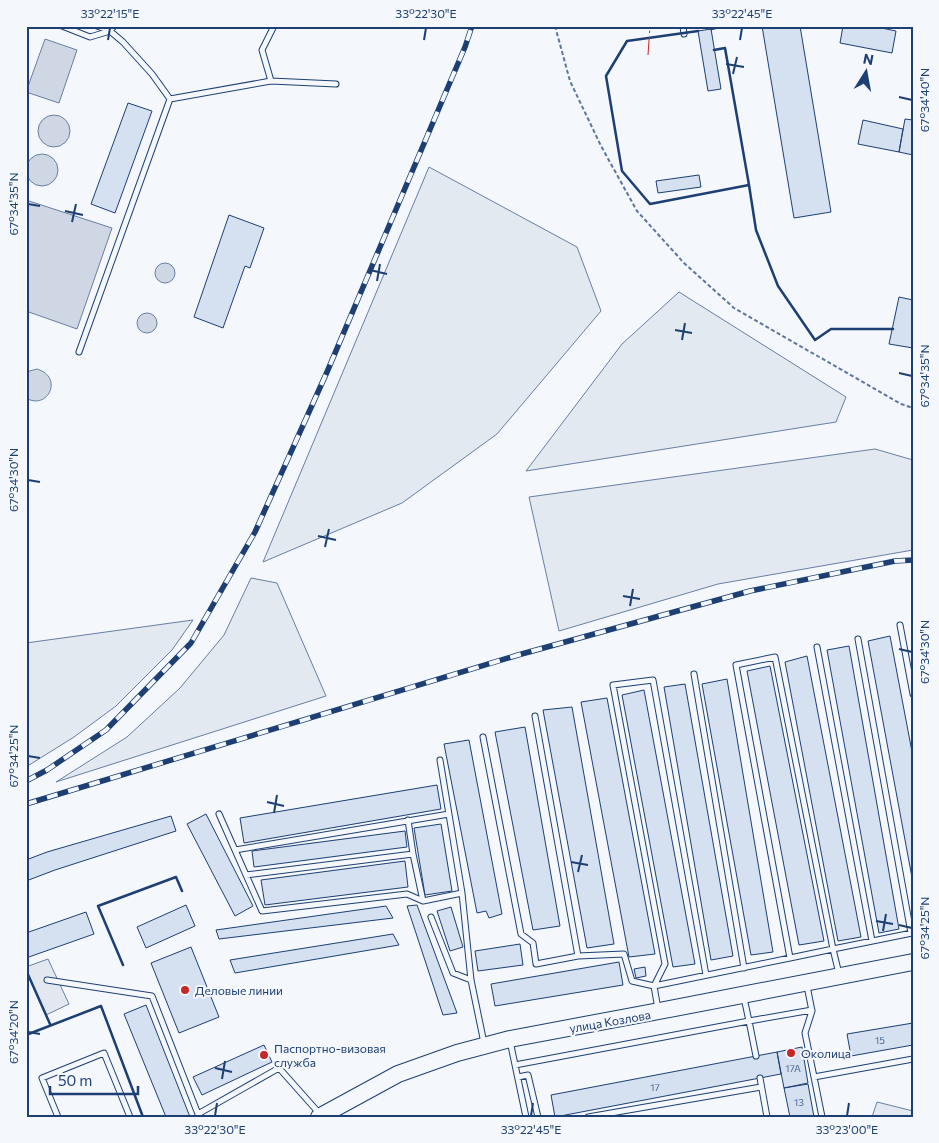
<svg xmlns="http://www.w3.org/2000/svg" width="939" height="1143" font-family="Commissioner,sans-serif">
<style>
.green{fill:#e3e9f0;stroke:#687fa3}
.parking{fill:#e3e8f0;stroke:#687fa3}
.water{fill:#cfd7e4;stroke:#687fa3}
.building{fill:#d5e0f0;stroke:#1d3f73}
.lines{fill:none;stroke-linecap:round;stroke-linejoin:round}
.lane-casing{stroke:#1d3f73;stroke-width:7}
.primary-casing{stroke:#1d3f73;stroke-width:18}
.path{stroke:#5e769c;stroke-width:2;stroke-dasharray:4 2.5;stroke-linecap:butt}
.lane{stroke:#f4f7fb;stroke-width:5}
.primary{stroke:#f4f7fb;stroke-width:16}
.rail-casing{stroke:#1d3f73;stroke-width:5.5}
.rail{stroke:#f4f7fb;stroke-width:4;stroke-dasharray:11;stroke-linecap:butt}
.wall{stroke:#1d3f73;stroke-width:2.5}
.power{stroke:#c62828;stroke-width:1;stroke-dasharray:18 4 2.5 4;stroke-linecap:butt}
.ticks{fill:none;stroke:#1d3f73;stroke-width:2}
.poi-dot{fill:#c62828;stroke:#f4f7fb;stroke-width:2}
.labels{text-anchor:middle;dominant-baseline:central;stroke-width:4;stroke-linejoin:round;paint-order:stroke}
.number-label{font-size:10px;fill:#4b6792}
.poi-label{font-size:12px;fill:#1d3f73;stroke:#f4f7fb;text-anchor:start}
.street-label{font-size:12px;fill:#1d3f73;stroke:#f4f7fb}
.neatline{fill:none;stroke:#1d3f73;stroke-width:2}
.ticks-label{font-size:12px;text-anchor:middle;fill:#1d3f73}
</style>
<rect width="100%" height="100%" fill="#f4f7fb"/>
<path class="green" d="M 429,167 L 577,247 L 601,311 L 497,434 L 402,503 L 263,562 Z
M 679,292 L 846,397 L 836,422 L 526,471 L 622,344 Z
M 875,449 L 913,460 L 913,550 L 718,584 L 559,631 L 529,497 Z
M 251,578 L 277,583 L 326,696 L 56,782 L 127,737 L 180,688 L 224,635 Z
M 193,620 L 172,650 L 116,706 L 74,737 L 26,767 L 26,643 Z
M 877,1102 L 913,1111 L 913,1117 L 872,1117 Z"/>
<path class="parking" d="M 48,959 L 69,1004 L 46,1015 L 26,970 L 26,967 Z"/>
<path class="water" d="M 45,39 L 77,50 L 59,103 L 26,92 Z
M38 131a16 16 0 1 1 32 0a16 16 0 1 1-32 0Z
M26 170a16 16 0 1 1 32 0a16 16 0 1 1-32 0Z
M 26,200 L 112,228 L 77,329 L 26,311 Z
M155 273a10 10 0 1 1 20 0a10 10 0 1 1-20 0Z
M137 323a10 10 0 1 1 20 0a10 10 0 1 1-20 0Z
M 37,369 C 64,377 48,411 26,398 L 26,372 Z"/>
<path class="building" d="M 762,26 L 800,26 L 831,212 L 794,218 Z
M 843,26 L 872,26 L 896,31 L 892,53 L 840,43 Z
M 711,29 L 721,89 L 708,91 L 698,31 Z
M 128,103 L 152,111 L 115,213 L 91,204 Z
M 905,119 L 913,120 L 913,155 L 899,152 Z
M 863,120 L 903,129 L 899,152 L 858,144 Z
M 699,175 L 701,187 L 658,193 L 656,181 Z
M 229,215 L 264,228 L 250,268 L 245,266 L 223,328 L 194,317 Z
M 899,297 L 913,300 L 913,348 L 889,344 Z
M 890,636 L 913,757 L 913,883 L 868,641 Z
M 849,646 L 899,929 L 879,933 L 827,650 Z
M 807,656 L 861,937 L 838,941 L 785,662 Z
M 770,666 L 824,941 L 799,945 L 747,671 Z
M 727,679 L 773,952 L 751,955 L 702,684 Z
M 685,684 L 733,956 L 711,960 L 664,687 Z
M 644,690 L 695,964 L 673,967 L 622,695 Z
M 607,698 L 655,954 L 629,957 L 581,702 Z
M 572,707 L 614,944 L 587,948 L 543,710 Z
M 525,727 L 560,926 L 533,930 L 495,732 Z
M 469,740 L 502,914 L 489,918 L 486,911 L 477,913 L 444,744 Z
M 437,785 L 441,809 L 244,843 L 240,818 Z
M 206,814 L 253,906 L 235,916 L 187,824 Z
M 171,816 L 176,831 L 55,870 L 26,881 L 26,860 L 47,852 Z
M 441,824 L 452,891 L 425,895 L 414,828 Z
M 405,831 L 407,847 L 254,867 L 252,851 Z
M 405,861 L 408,887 L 265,905 L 261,880 Z
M 186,905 L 195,926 L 146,948 L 137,927 Z
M 417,905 L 457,1013 L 443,1015 L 407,906 Z
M 386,906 L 393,918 L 219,939 L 216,930 Z
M 451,907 L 463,947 L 450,951 L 437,911 Z
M 86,912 L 94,934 L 26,958 L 26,933 Z
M 393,934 L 399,945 L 235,973 L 230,960 Z
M 520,944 L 523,965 L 478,971 L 475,951 Z
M 191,947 L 219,1017 L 179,1033 L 151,963 Z
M 619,962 L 623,985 L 495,1006 L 491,984 Z
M 645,967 L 646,976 L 636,978 L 634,969 Z
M 146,1005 L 190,1117 L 166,1117 L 124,1014 Z
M 913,1023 L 913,1045 L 851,1056 L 847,1034 Z
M 264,1045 L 272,1062 L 202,1095 L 193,1077 Z
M 802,1047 L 808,1083 L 784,1088 L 777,1052 Z
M 777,1052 L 781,1074 L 555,1117 L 551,1095 Z
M 808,1084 L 814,1117 L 790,1117 L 784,1088 Z"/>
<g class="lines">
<defs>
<path id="lane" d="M 62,26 L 90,37 L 110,31 L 114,26
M 683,26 L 684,34
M 271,81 L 336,84
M 170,99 L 271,81 L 262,50 L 274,26
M 79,352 L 170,99 L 152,74 L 123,42 L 110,31 L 97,26
M 900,625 L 913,694
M 858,639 L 911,933
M 817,647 L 872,941
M 775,657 L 833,949 L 790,958 L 736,665 Z
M 694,674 L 744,968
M 535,716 L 578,956 L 624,954 L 632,981 L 654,986 L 658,1009
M 483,737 L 521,934 L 533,943 L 536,964 L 578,956
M 440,760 L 462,893
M 219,814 L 262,911 L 407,894 L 423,901 L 462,893 L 471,980 L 484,1043
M 408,820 L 413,854
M 235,850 L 449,814
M 246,875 L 413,854 L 423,901
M 431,917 L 453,973 L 471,980
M 839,974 L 833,949 L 912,933
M 47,980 L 152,996 L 198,1114
M 654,986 L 665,964 L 613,685 L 653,680 L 706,975
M 654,986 L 790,958
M 807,986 L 812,1011 L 805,1033 L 814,1077 L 913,1059
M 744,998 L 749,1021 L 812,1010
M 510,1041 L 526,1117
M 515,1065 L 749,1021 L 756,1056
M 518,1077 L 528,1075 L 538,1117
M 814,1077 L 822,1117
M 760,1078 L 767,1117
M 58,1117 L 42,1078 L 104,1053 L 130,1117
M 200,1117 L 198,1114 L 279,1068 L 319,1113
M 588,1117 L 761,1087"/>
<path id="primary" d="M 319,1117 L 398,1074 L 457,1053 L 510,1039 L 659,1011 L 913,962"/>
</defs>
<use href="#lane" class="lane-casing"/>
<use href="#primary" class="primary-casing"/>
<path class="path" d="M 555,26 L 570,81 L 601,146 L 637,211 L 684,263 L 734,308 L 901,404 L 913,408"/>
<use href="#lane" class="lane"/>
<use href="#primary" class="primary"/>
<defs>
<path id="rail" d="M 26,781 L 47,770 L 106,730 L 191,643 L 255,532 L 327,372 L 465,47 L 472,26
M 26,804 L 518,655 L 750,591 L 895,561 L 913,560"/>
</defs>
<use href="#rail" class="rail-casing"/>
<use href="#rail" class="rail"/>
<path class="wall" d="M 711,29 L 720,27 L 720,26
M 698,31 L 627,41 L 606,76 L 622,171 L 650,204 L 749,185 L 725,48 L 714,50
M 749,185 L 756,230 L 778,286 L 815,340 L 831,329 L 893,329
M 123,965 L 98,906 L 176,877 L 182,891
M 26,970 L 50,1024
M 26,1035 L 101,1006 L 143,1117"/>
<path class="power" d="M 648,55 L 650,26"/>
</g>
<path class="ticks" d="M 108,40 L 110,28M 424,40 L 426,28M 740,40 L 742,28M 726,64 L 744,67M 733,74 L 737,57M 899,97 L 912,100M 28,204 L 40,206M 65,211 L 83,215M 72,222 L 76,204M 370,270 L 387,274M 377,281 L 380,264M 675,330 L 692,333M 682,340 L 685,323M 899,373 L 912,376M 28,480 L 40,482M 318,536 L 336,540M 325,547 L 329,529M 623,596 L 640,599M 630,606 L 633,589M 899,649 L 912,652M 28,756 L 40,758M 267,802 L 284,806M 274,813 L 277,795M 571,862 L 588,865M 578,872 L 582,855M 876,921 L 893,924M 899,925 L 912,928M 883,931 L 886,914M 28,1032 L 40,1034M 215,1068 L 232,1072M 222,1079 L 225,1061M 215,1116 L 217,1103M 531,1116 L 533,1103M 847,1116 L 849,1103"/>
<g class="poi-dot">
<circle cx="185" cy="990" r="5"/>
<circle cx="791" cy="1053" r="5"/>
<circle cx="264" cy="1055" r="5"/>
</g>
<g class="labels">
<g class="number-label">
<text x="880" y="1040">15</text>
<text x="793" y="1068">17А</text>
<text x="655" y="1087">17</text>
<text x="799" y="1102">13</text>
</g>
<g class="poi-label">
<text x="195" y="990">Деловые линии</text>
<text x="274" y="1048">Паспортно-визовая<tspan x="274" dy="14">служба</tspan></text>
<text x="801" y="1053">Околица</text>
</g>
<g class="street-label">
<text transform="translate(610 1021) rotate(-10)">улица Козлова</text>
</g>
</g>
<rect width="939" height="1143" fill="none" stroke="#f4f7fb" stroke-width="55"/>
<g transform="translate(866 72) rotate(11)" stroke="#f4f7fb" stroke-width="4" paint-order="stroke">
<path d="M0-4L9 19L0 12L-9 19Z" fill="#1d3f73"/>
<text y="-8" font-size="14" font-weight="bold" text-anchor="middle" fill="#1d3f73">N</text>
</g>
<path d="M50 1086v8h88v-8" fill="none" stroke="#1d3f73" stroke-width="2.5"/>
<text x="58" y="1086" font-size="15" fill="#1d3f73" stroke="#f4f7fb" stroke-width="4" paint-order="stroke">50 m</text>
<rect x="28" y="28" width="884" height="1088" class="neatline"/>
<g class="ticks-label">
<text x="110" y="18">33°22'15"E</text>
<text x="426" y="18">33°22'30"E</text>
<text x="742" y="18">33°22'45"E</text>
<text transform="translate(925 100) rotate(-90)" y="4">67°34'40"N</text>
<text transform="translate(14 204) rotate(-90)" y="4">67°34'35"N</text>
<text transform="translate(925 376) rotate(-90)" y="4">67°34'35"N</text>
<text transform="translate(14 480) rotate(-90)" y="4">67°34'30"N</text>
<text transform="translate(925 652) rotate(-90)" y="4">67°34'30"N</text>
<text transform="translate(14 756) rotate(-90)" y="4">67°34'25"N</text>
<text transform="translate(925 928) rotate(-90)" y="4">67°34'25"N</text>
<text transform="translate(14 1032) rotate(-90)" y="4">67°34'20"N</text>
<text x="215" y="1134">33°22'30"E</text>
<text x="531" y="1134">33°22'45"E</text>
<text x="847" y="1134">33°23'00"E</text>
</g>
</svg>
